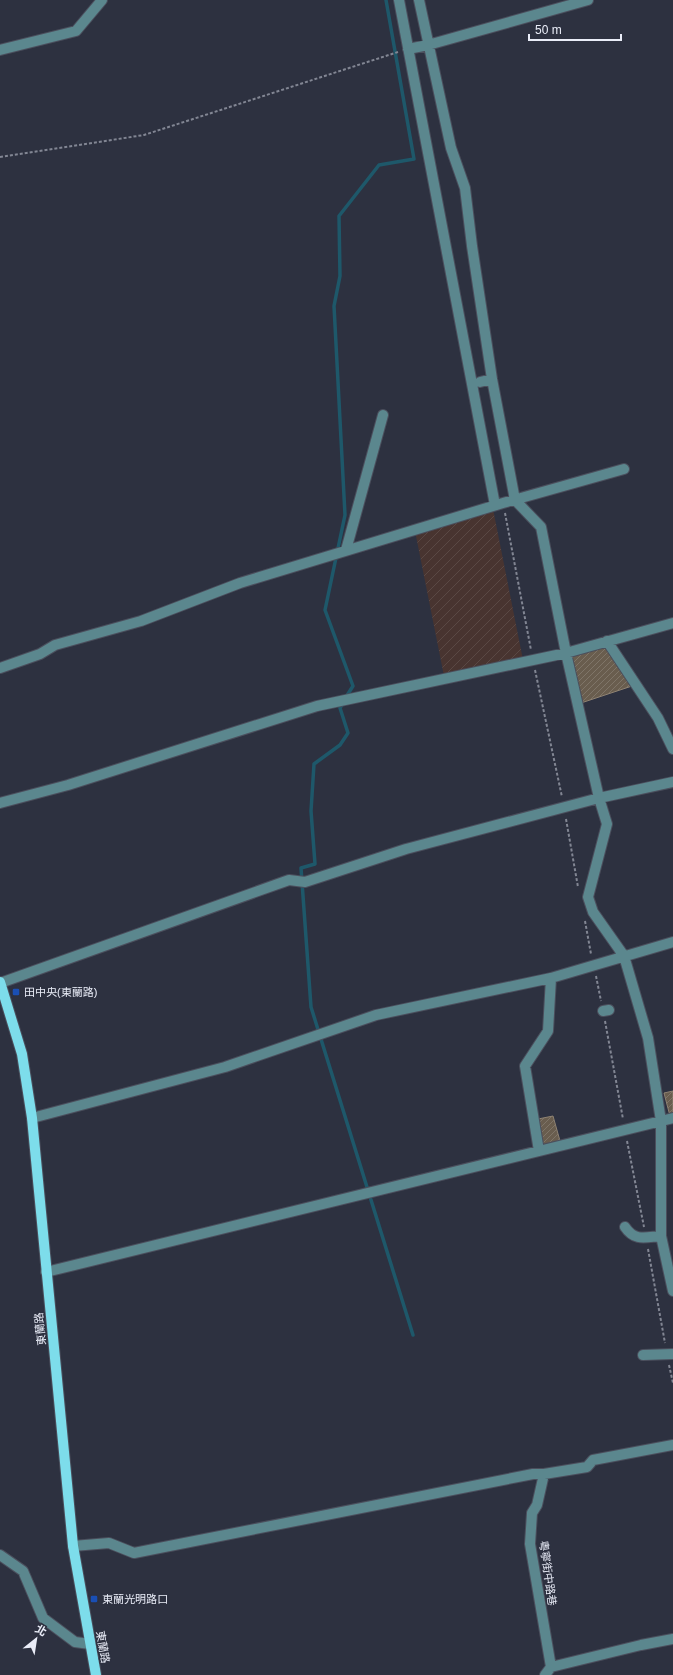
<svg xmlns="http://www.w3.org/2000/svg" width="673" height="1675" font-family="Arial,'Noto Sans TC',sans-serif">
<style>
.industrial{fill:url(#industrial-furrows)}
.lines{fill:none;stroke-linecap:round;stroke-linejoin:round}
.stream{stroke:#1e586a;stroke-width:3.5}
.building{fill:url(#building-hatch);stroke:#8e8272}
.minor-casing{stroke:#4b4f5d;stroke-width:12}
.major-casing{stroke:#4b4f5d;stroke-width:12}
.path{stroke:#828693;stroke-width:2;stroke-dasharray:3 2;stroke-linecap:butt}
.minor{stroke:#5b878e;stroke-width:10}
.major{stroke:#7dddeb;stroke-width:10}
.transit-dot{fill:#1a4fb4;stroke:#2d3140;stroke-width:1.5}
.labels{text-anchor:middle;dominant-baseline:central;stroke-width:3;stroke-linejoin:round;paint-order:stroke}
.poi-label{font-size:11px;fill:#eaedf8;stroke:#2d3140;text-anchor:start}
.street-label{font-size:11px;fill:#eaedf8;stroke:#2d3140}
</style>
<defs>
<pattern id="industrial-furrows" width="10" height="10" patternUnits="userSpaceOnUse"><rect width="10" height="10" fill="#483430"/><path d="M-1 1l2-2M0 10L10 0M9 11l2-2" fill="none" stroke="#5a4844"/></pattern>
<pattern id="building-hatch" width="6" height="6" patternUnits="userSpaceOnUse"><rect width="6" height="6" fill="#695d4e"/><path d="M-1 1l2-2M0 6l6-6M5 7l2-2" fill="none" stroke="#7f7568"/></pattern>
</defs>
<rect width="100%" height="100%" fill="#2d3140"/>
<path class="industrial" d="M 493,509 L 523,660 L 444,676 L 415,531 Z"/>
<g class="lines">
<path class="stream" d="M 346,697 L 353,686 L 325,610 L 345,515 L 334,306 L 340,276 L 339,216 L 379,165 L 414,159 L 386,0
M 343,703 L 340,708 L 348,733 L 340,745 L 314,764 L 311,811 L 315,864 L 301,868 L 311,1007 L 413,1335"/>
</g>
<path class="building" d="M 604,645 L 632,686 L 581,703 L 571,656 Z
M 673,1091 L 673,1115 L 670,1116 L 664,1093 Z
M 553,1116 L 560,1141 L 542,1146 L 538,1119 Z"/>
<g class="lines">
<defs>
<path id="minor" d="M 399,0 L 495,505
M 419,0 L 451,148 L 465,188 L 472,246 L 492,379 L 515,500 L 541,527 L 566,653 L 599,798 L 607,824 L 588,897 L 593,912 L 624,956 L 648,1038 L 661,1121 L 661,1236 L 673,1291
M 408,49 L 428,45 L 588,0
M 0,50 L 76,31 L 102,0
M 480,382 L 492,379
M 346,550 L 383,415
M 607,641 L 658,718 L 673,749
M 0,668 L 40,654 L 55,645 L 141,621 L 240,583 L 503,503 L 624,469
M 0,803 L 68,785 L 317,706 L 566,653 L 673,623
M 0,983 L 289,880 L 305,882 L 406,849 L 599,798 L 673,782
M 603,1011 L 609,1010
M 32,1118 L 225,1067 L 376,1015 L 551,978 L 673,942
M 539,1151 L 525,1066 L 548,1031 L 551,978
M 625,1227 C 635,1242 646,1237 661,1236
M 46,1272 L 673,1118
M 643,1355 L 673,1354
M 544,1474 L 537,1505 L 532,1513 L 530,1544 L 551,1667 L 545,1675
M 73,1546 L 109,1543 L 134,1553 L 533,1474 L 544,1474 L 587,1467 L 593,1460 L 673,1445
M 0,1555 L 23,1571 L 43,1618 L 75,1642 L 90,1644
M 551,1667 L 641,1645 L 673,1639"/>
<path id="major" d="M 0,982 L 22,1054 L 32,1118 L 73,1546 L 96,1675"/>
</defs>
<use href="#minor" class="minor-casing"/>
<use href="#major" class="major-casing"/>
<path class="path" d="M 0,157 L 144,135 L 398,52
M 505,513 L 531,650
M 535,670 L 562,797
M 566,819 L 578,887
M 585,921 L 591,954
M 596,976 L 601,1001
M 605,1021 L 623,1119
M 627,1141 L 644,1227
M 648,1249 L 665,1343
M 669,1365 L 673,1383"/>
<use href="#minor" class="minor"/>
<use href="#major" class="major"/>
</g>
<g class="transit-dot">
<rect x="12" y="988" width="8" height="8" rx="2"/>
<rect x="90" y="1595" width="8" height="8" rx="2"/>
</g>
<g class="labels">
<g class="poi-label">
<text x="24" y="992">田中央(東蘭路)</text>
<text x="102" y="1599">東蘭光明路口</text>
</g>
<g class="street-label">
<text transform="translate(40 1329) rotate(-96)">東蘭路</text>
<text transform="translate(548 1573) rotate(82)">粵寧街中路巷</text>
<text transform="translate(103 1647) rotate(80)">東蘭路</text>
</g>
</g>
<g transform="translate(36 1639) rotate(30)" stroke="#2d3140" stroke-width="3" paint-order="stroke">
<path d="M0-3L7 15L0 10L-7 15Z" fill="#eaedf8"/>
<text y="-6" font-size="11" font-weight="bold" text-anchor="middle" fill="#eaedf8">北</text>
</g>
<path d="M529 34v6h92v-6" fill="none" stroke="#eaedf8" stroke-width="2"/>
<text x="535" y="34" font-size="12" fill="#eaedf8" stroke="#2d3140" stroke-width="3" paint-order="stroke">50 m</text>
</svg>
